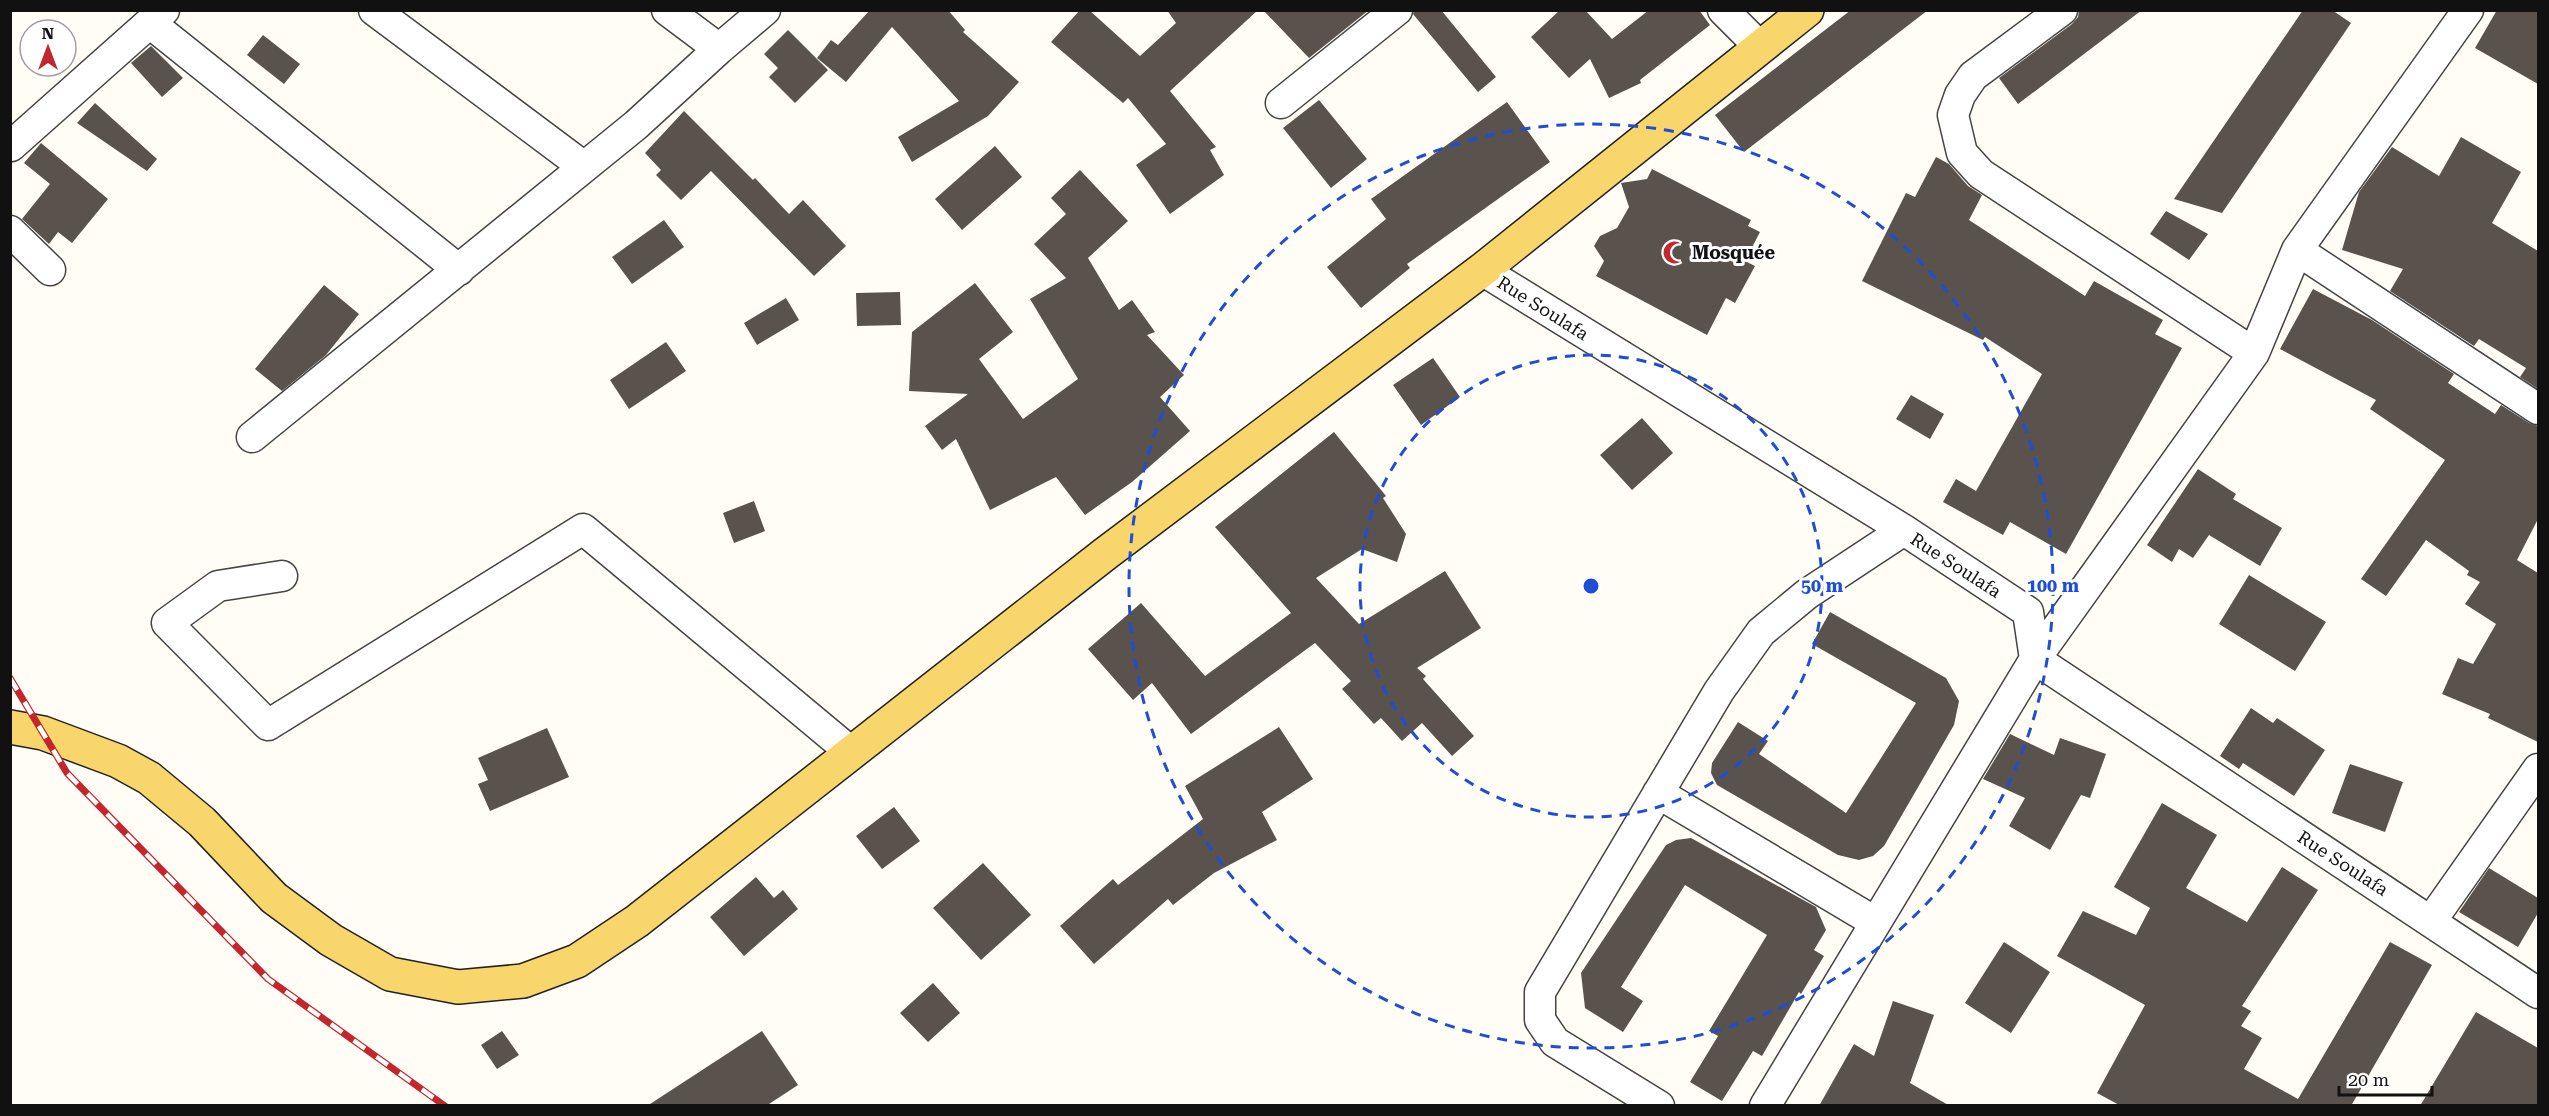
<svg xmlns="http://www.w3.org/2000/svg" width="2549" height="1116" font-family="'Roboto Serif',serif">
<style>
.building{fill:#5a524d}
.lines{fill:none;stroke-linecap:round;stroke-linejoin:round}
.street-casing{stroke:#444;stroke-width:33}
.primary-casing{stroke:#222;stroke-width:36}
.street{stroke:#fff;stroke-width:30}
.primary{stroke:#f9d66b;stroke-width:33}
.rail-casing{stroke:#c4262e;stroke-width:7}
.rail{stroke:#fff;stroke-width:4.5;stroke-dasharray:14;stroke-linecap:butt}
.ring{fill:none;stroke:#1d4ed8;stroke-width:3;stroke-dasharray:10 8}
.labels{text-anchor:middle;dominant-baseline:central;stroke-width:6;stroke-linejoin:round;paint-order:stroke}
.poi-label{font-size:18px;font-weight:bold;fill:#111;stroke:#fff;text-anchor:start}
.street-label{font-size:18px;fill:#111;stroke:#fff}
.centre{fill:#1d4ed8;stroke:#fff;stroke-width:3}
.ring-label{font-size:18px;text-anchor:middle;font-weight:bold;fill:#1d4ed8;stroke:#fff;stroke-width:6;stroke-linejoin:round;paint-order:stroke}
</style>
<rect width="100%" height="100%" fill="#fffdf5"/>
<path class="building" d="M 870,10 L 948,10 L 965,30 L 963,32 L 1019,82 L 988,116 L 912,162 L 898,137 L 959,101 L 892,27 L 846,82 L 817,58 L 831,40 L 838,45 Z
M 1080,10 L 1089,10 L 1140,56 L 1176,23 L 1167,10 L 1258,10 L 1170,91 L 1216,147 L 1210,150 L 1224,175 L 1170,214 L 1136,165 L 1166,144 L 1128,98 L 1123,103 L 1051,42 Z
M 1263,10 L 1369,10 L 1309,58 Z
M 1414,10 L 1441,10 L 1496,77 L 1478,92 L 1413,14 Z
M 1560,10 L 1585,10 L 1612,39 L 1649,10 L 1699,10 L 1710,25 L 1640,80 L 1641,83 L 1609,98 L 1590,59 L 1569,78 L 1531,37 Z
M 1851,10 L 1928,10 L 1744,152 L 1715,115 Z
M 2079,10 L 2142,10 L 2018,104 L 1999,78 L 2072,24 L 2078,17 Z
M 2303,10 L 2332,10 L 2351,23 L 2222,213 L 2174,199 Z
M 2497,10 L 2538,10 L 2538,84 L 2475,48 Z
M 788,30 L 828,70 L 795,103 L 769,77 L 778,68 L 764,54 Z
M 263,35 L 300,64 L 284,84 L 247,55 Z
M 151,46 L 183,78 L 162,97 L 131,63 Z
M 1319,100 L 1367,159 L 1331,188 L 1283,128 Z
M 1507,102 L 1550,162 L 1407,264 L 1410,268 L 1361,308 L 1327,267 L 1386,219 L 1371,199 Z
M 95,103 L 157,159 L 147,171 L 77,123 Z
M 684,111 L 753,180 L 755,178 L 789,214 L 803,200 L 846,246 L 814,276 L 711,171 L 681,200 L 656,175 L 661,170 L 645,153 Z
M 2461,137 L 2521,172 L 2492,223 L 2538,251 L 2538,389 L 2520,377 L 2526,368 L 2479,339 L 2474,346 L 2390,291 L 2403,269 L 2342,250 L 2359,192 L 2392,147 L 2439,176 Z
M 41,143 L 108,199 L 72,243 L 58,232 L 49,244 L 22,219 L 50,184 L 24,163 Z
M 995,146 L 1022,177 L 962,230 L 935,199 Z
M 1936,157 L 1949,164 L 1968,186 L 1982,195 L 1969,220 L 2085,296 L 2094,281 L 2163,320 L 2155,334 L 2182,348 L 2066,554 L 2010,522 L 2003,535 L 1943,502 L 1956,479 L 1976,491 L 2042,374 L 1985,337 L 1983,340 L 1862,281 L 1906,193 L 1915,197 Z
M 1652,169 L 1751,220 L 1748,226 L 1760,232 L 1745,261 L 1755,266 L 1735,303 L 1726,298 L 1707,335 L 1596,276 L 1604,261 L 1594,246 L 1600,236 L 1617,228 L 1629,207 L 1621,183 L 1647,179 Z
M 1080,170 L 1128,221 L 1088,258 L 1119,310 L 1132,300 L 1155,332 L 1147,335 L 1184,375 L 1160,397 L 1190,431 L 1132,482 L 1085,515 L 1056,477 L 990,510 L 956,439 L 942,450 L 925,426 L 968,394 L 909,391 L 912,332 L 975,283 L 1013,332 L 979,359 L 1023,419 L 1078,379 L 1030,299 L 1066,278 L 1034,244 L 1066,214 L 1051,198 Z
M 2166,211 L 2208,234 L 2189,260 L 2150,234 Z
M 664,220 L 684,247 L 632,284 L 612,257 Z
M 324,285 L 359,314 L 326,355 L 282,391 L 255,369 Z
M 2313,289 L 2372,320 L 2454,374 L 2448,383 L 2495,414 L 2501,405 L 2529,423 L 2538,426 L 2538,519 L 2517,560 L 2538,573 L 2538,742 L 2488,718 L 2490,714 L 2442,694 L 2458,658 L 2473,664 L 2496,624 L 2465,604 L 2480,582 L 2467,575 L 2469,571 L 2426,540 L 2386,596 L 2361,579 L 2445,460 L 2370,409 L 2376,400 L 2280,349 Z
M 900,292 L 901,325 L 857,326 L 856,293 Z
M 786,298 L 799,320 L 757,345 L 744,323 Z
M 666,342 L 686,371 L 629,409 L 610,380 Z
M 1433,358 L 1460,397 L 1421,425 L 1393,385 Z
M 1911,395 L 1944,414 L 1930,439 L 1896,419 Z
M 1642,418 L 1673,453 L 1632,490 L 1600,455 Z
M 1334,432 L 1386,496 L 1383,498 L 1406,534 L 1397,562 L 1362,549 L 1316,578 L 1359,624 L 1445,571 L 1481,628 L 1417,668 L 1426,676 L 1423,679 L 1474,736 L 1452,756 L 1422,723 L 1402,741 L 1381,718 L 1374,724 L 1342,689 L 1351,681 L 1315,643 L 1191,734 L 1152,683 L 1133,700 L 1088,649 L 1141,603 L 1205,676 L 1291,613 L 1215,527 Z
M 2198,469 L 2236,494 L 2233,499 L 2282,528 L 2260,566 L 2209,535 L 2193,558 L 2179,549 L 2172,562 L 2147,545 Z
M 754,501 L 765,531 L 734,543 L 723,513 Z
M 2249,575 L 2326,622 L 2295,671 L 2219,624 Z
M 1830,612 L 1946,678 L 1959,701 L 1954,725 L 1884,846 L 1873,856 L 1859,860 L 1838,855 L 1717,785 L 1711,773 L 1712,763 L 1738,722 L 1768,741 L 1759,754 L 1846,813 L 1916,703 L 1812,644 Z
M 2251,708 L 2273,723 L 2277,718 L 2325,750 L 2294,796 L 2243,763 L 2239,769 L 2220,756 Z
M 1279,727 L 1313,779 L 1262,812 L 1277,840 L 1214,873 L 1173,905 L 1168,899 L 1094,964 L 1060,926 L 1113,879 L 1118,885 L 1203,819 L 1185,786 Z
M 547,728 L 569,777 L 490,811 L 478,784 L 488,780 L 478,758 Z
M 2010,734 L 2054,755 L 2060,738 L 2106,754 L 2090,798 L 2081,795 L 2050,850 L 2009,826 L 2025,798 L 1983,779 Z
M 2350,764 L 2403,782 L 2385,832 L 2332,813 Z
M 2162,803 L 2217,835 L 2186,888 L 2247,922 L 2282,867 L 2318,890 L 2242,1006 L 2251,1011 L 2241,1026 L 2262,1038 L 2244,1069 L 2298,1099 L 2390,942 L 2432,965 L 2351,1106 L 2121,1106 L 2097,1093 L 2145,1005 L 2057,956 L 2083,911 L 2136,935 L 2150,908 L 2114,887 Z
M 894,807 L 920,841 L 882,869 L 856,836 Z
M 1691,838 L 1816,907 L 1826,930 L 1814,950 L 1824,956 L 1801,994 L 1799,992 L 1762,1056 L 1753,1051 L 1722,1101 L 1690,1082 L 1718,1036 L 1709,1031 L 1767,935 L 1685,885 L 1621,987 L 1643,1001 L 1623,1032 L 1585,1008 L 1581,973 L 1666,845 L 1676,840 Z
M 983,863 L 1031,915 L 981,960 L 933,908 Z
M 2489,868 L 2538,898 L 2538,913 L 2518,947 L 2459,912 Z
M 756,877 L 774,898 L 783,890 L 798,909 L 744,956 L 710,917 Z
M 2004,942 L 2050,972 L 2011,1033 L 1965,1003 Z
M 933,983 L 960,1013 L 928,1042 L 900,1013 Z
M 1893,1001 L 1934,1015 L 1910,1083 L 1950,1106 L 1819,1106 L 1854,1044 L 1874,1056 Z
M 2476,1012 L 2538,1048 L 2538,1106 L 2420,1106 Z
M 502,1031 L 519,1055 L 497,1069 L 481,1045 Z
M 762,1031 L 798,1085 L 766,1106 L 647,1106 Z"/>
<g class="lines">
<defs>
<path id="street" d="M 374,10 L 584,167
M 667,10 L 719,49
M 1723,10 L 1760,47
M 2062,10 L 1973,76 L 1960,95 L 1953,115 L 1962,153 L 1981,174 L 2254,353
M 150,23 L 459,270
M 1281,103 L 1397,10
M 10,143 L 11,146 L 164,10
M 10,231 L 50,270
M 2297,250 L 2538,409
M 1482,270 L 1904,530 L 2028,612 L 2035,659 L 2538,993
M 252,437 L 636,125 L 719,49 L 765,10
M 282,576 L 218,586 L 167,623 L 268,725 L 583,529 L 852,753
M 1658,793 L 1875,922
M 2431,921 L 2538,769
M 1659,1106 L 1555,1042 L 1540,1020 L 1540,992 L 1719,691 L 1761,632 L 1807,594 L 1904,530
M 1765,1106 L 2035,659 L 2254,353 L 2297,250 L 2468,10"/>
<path id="primary" d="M 10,727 L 43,733 L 118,761 L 149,778 L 202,822 L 274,898 L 331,940 L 390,974 L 458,987 L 523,981 L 577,961 L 637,921 L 1105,554 L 1482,270 L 1807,10"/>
</defs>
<use href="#street" class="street-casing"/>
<use href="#primary" class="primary-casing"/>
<use href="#street" class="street"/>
<use href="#primary" class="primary"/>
<defs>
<path id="rail" d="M 10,678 L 67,773 L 268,979 L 445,1106"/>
</defs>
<use href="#rail" class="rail-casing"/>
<use href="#rail" class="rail"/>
</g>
<g class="ring">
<circle cx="1591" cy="586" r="231"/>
<circle cx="1591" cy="586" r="462"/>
</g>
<defs>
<symbol id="mosque-bare" viewBox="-9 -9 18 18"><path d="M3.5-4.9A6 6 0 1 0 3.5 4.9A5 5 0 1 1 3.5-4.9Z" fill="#c4262e" stroke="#fff" stroke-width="2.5" paint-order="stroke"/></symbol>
</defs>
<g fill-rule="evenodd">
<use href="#mosque-bare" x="1658" y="236" width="33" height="33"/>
</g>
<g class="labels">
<g class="poi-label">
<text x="1692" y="252">Mosquée</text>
</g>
<g class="street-label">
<text transform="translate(1543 308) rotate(32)">Rue Soulafa</text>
<text transform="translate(1956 565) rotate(33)">Rue Soulafa</text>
<text transform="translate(2343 863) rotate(33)">Rue Soulafa</text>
</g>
</g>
<circle cx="1591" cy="586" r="9" class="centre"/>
<g class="ring-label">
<text x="1822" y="592">50 m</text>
<text x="2053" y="592">100 m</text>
</g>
<rect width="2549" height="1116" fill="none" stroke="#111111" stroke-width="24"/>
<g transform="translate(48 48)"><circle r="28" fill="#ffffff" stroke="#a0a0a0" stroke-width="1.5"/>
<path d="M0-4.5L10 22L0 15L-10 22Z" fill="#c4262e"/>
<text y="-9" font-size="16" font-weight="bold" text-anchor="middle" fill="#111111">N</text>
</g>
<path d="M2339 1086v9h93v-9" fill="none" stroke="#111111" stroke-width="3"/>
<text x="2348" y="1086" font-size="18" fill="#111111" stroke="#ffffff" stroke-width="4.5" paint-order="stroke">20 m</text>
</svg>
